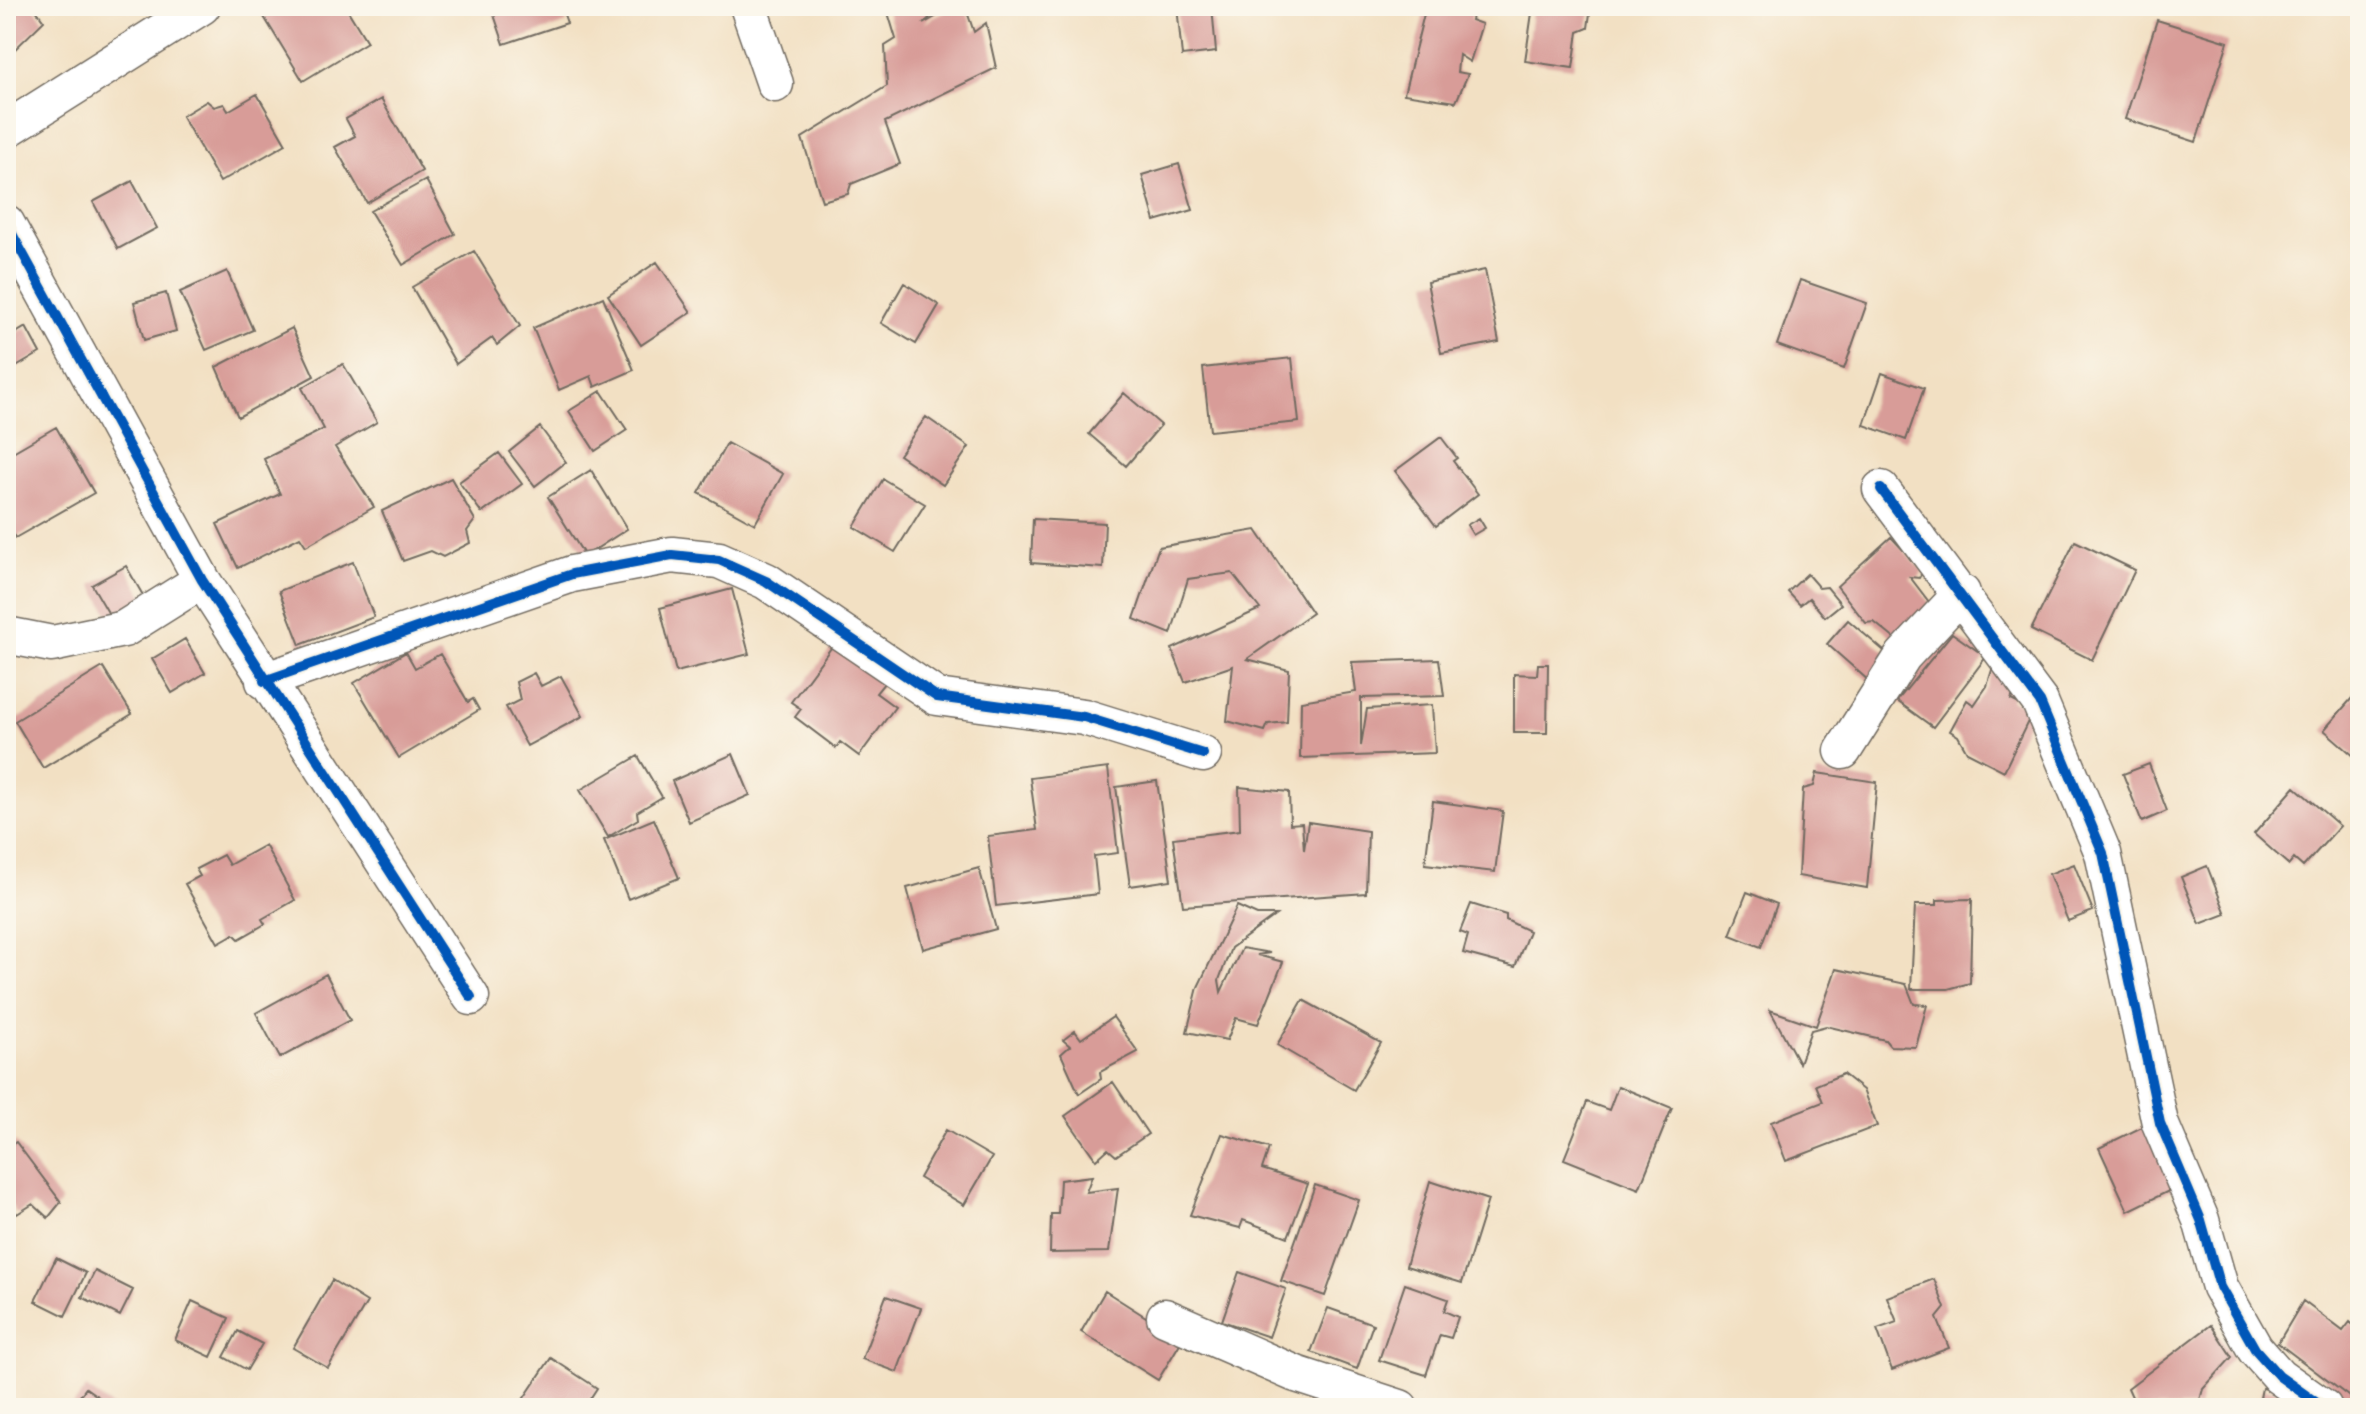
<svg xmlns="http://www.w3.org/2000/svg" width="2366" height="1414" font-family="'Indie Flower',sans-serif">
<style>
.building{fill:#d89c98}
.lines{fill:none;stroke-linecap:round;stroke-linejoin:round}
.minor-casing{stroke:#716a60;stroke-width:39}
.minor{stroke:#fff;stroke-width:36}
.cycleway-casing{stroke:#fbf7ec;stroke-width:15}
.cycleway{stroke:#0057b8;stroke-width:10}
</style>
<rect width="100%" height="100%" fill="#fbf7ec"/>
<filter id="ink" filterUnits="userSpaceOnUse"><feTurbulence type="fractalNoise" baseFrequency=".0125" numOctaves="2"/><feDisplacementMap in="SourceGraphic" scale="16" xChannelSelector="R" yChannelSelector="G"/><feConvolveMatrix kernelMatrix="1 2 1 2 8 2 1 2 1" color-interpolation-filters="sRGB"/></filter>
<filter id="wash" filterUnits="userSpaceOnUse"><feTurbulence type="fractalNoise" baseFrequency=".006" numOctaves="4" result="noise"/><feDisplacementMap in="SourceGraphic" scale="32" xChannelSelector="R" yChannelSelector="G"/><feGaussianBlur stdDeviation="1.8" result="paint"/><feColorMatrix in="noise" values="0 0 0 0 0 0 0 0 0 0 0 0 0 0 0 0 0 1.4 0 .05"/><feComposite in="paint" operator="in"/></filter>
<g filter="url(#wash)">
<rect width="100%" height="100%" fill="#f2e0c3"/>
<g id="blocks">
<path class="building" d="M 6,6 L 33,6 L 44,21 L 6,58 Z
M 345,6 L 367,42 L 303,81 L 258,7 Z
M 491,6 L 561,6 L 567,23 L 504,44 Z
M 886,6 L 942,6 L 923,24 L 955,6 L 965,6 L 974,32 L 986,23 L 996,68 L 885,122 L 900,164 L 851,184 L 848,194 L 822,201 L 802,138 L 887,86 L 885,46 L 896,39 Z
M 1177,6 L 1212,6 L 1216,52 L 1182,56 Z
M 1426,6 L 1474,6 L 1471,20 L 1482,24 L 1470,62 L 1459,55 L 1457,72 L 1468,74 L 1456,102 L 1404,94 Z
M 1533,6 L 1591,6 L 1588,28 L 1578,32 L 1573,68 L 1525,61 Z
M 2157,20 L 2228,42 L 2196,142 L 2125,119 Z
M 257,94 L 286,144 L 220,182 L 182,116 L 207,101 L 214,107 L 224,104 L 228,111 Z
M 381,99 L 422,171 L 367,203 L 335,147 L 355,136 L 346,119 Z
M 1179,164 L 1193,210 L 1155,221 L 1142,175 Z
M 426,180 L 455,234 L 403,265 L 370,211 Z
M 132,181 L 157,228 L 118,249 L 93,202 Z
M 474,251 L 520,326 L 497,345 L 492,338 L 456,364 L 412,287 Z
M 657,262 L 691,312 L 641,345 L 608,295 Z
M 1485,270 L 1499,342 L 1441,353 L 1427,282 Z
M 227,271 L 253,330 L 206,350 L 180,292 Z
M 1800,280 L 1867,303 L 1844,369 L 1777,345 Z
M 904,283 L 939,305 L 916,344 L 881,323 Z
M 166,293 L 176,331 L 144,340 L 134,302 Z
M 603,297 L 634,370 L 595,387 L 591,376 L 559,390 L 533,328 Z
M 26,327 L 40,353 L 6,373 L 6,339 Z
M 292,328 L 314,376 L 238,417 L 216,367 Z
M 1292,358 L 1299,422 L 1210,431 L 1203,368 Z
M 343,364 L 377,422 L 335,447 L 374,507 L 306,546 L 300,537 L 238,568 L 217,524 L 280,494 L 264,459 L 324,429 L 302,388 Z
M 1882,373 L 1924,388 L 1906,440 L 1864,425 Z
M 601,391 L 627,430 L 595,451 L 569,411 Z
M 1124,393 L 1161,425 L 1126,466 L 1089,434 Z
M 926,417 L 969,447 L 943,485 L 899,455 Z
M 56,427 L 94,493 L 15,538 L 6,522 L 6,456 Z
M 540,427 L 566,462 L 535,486 L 509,452 Z
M 1441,437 L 1457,458 L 1453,461 L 1478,494 L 1436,526 L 1395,471 Z
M 727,443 L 783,474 L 755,524 L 699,493 Z
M 499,453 L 522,484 L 482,513 L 459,482 Z
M 591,470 L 627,529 L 585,556 L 548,497 Z
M 451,478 L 475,520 L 467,531 L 470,543 L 443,557 L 431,551 L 403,561 L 382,511 Z
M 883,479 L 925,504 L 895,552 L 854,527 Z
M 1479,518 L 1485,528 L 1473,535 L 1467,525 Z
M 1033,519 L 1105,523 L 1103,568 L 1031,563 Z
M 1256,530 L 1312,613 L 1247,659 L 1289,670 L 1287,722 L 1268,724 L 1265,731 L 1227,721 L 1233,666 L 1185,682 L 1172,649 L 1260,609 L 1232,573 L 1188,579 L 1171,634 L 1134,619 L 1159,547 Z
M 1891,537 L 1923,571 L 1919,578 L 1910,577 L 1932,606 L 1896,640 L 1874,622 L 1866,623 L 1837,586 Z
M 2075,541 L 2135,570 L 2092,660 L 2031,630 Z
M 353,562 L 374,617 L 300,645 L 279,591 Z
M 126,566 L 144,597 L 110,616 L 92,585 Z
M 1807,574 L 1819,588 L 1827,587 L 1841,604 L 1825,617 L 1809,598 L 1800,605 L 1788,592 Z
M 732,589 L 749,654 L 676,672 L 660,608 Z
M 1848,620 L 1890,656 L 1869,681 L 1827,644 Z
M 1952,633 L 1986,657 L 1933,727 L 1897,701 Z
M 185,639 L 205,673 L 172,693 L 152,659 Z
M 834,644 L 885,682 L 876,693 L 895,707 L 859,756 L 840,742 L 836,748 L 795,717 L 801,709 L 791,702 Z
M 406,652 L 415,668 L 440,654 L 468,702 L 473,699 L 479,710 L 399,758 L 354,683 Z
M 1439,659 L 1444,696 L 1361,698 L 1361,746 L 1367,709 L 1432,705 L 1435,753 L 1300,758 L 1301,701 L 1356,692 L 1352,662 Z
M 1538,664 L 1548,664 L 1547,733 L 1514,733 L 1514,674 L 1537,675 Z
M 103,667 L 132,714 L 43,768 L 15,721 Z
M 1992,670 L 2017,684 L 2011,700 L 2033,711 L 2004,771 L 1967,752 L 1958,736 L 1950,731 L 1967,700 L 1974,705 L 1987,686 Z
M 534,673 L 541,686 L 561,676 L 583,716 L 527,746 L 506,707 L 520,700 L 516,682 Z
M 2360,689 L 2360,754 L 2356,758 L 2324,730 Z
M 733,754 L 750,795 L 689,822 L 672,781 Z
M 638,756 L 662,797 L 637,812 L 638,819 L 608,837 L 580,790 Z
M 2149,764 L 2167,811 L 2142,822 L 2123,774 Z
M 1108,768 L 1118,853 L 1094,856 L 1098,894 L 996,906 L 988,836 L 1037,830 L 1030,778 Z
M 1817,773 L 1877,782 L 1867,888 L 1798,876 L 1803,789 L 1814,786 Z
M 1157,781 L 1171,880 L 1130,886 L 1116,787 Z
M 1239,787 L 1289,792 L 1290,824 L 1302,823 L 1304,850 L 1308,822 L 1368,831 L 1366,893 L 1183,906 L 1173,838 L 1240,830 Z
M 2295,787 L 2340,826 L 2303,867 L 2294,859 L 2289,865 L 2254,834 Z
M 1433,801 L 1503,811 L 1495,872 L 1425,864 Z
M 654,819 L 679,878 L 628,899 L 604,840 Z
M 265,845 L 295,900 L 262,919 L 265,924 L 239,939 L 234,934 L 218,943 L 185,884 L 200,876 L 196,869 L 223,855 L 229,865 Z
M 2074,864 L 2093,911 L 2068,921 L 2049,874 Z
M 2207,866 L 2226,914 L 2200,924 L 2181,877 Z
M 979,868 L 996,929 L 923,949 L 907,888 Z
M 1747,892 L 1777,904 L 1761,947 L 1730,935 Z
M 1972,899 L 1970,983 L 1948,989 L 1911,989 L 1915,905 L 1937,905 L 1937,900 Z
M 1471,904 L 1506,915 L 1506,920 L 1529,931 L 1515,967 L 1463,953 L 1468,935 L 1460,932 Z
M 1237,906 L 1257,915 L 1276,915 L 1231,948 L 1219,980 L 1221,992 L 1242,948 L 1270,953 L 1257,955 L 1283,962 L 1258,1024 L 1236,1018 L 1227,1040 L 1187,1032 L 1198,987 Z
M 1836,969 L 1906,984 L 1914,1004 L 1927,1005 L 1916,1047 L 1890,1046 L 1885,1040 L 1826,1026 L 1811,1030 L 1799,1063 L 1770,1010 L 1816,1026 Z
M 326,974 L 350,1020 L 280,1058 L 256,1013 Z
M 1303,1000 L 1381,1043 L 1354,1090 L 1277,1045 Z
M 1113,1017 L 1138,1052 L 1100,1072 L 1101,1079 L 1079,1094 L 1061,1054 L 1070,1046 L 1063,1040 L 1075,1031 L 1081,1039 Z
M 1843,1074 L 1863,1090 L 1877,1126 L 1786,1161 L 1771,1122 L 1823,1102 L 1816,1085 Z
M 1113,1082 L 1148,1134 L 1116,1156 L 1108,1149 L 1096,1160 L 1065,1116 Z
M 1618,1086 L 1672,1108 L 1639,1189 L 1564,1159 L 1587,1102 L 1609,1110 Z
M 2146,1125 L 2175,1188 L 2128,1211 L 2099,1148 Z
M 946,1130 L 992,1157 L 964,1205 L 919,1178 Z
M 1222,1134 L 1269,1148 L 1262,1169 L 1308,1184 L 1288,1237 L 1243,1220 L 1240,1228 L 1190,1215 Z
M 16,1142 L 61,1202 L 48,1218 L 33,1204 L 17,1214 L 6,1198 L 6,1147 Z
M 1092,1176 L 1086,1192 L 1118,1188 L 1109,1252 L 1050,1253 L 1051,1214 L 1058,1214 L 1060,1180 Z
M 1430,1181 L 1488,1200 L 1462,1283 L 1406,1266 Z
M 1315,1185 L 1359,1200 L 1325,1296 L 1281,1281 Z
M 56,1258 L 86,1273 L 65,1316 L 35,1301 Z
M 95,1271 L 133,1290 L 120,1316 L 82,1297 Z
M 1239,1272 L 1286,1289 L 1269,1337 L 1222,1321 Z
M 1934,1279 L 1945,1308 L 1937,1318 L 1949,1348 L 1892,1370 L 1877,1329 L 1897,1322 L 1887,1297 Z
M 332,1280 L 367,1302 L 328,1368 L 293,1348 Z
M 1405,1284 L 1448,1299 L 1444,1311 L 1458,1317 L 1451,1338 L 1440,1335 L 1426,1375 L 1379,1360 Z
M 1105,1291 L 1182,1340 L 1158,1380 L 1081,1332 Z
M 886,1296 L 921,1308 L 897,1372 L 862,1359 Z
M 192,1301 L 229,1318 L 211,1357 L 175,1340 Z
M 2303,1301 L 2343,1331 L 2350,1322 L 2360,1331 L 2360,1371 L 2353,1383 L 2360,1374 L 2360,1405 L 2278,1343 Z
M 1328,1308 L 1373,1324 L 1357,1369 L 1311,1352 Z
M 2211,1325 L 2232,1357 L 2203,1389 L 2198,1407 L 2137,1408 L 2128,1388 Z
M 238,1331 L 262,1344 L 247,1370 L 224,1357 Z
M 551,1358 L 597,1388 L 584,1408 L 525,1408 L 520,1404 Z
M 86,1388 L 114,1408 L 71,1408 Z
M 2262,1388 L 2343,1404 L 2342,1408 L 2258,1408 Z"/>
</g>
</g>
<g filter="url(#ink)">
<use href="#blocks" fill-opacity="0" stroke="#716a60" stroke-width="2"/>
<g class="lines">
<defs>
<path id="minor" d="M 748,6 L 775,84
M 6,130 L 202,6
M 6,223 L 202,580 L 471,997
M 1881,489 L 2040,702 L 2103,853 L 2160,1123 L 2201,1220 L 2220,1287 L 2255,1349 L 2279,1376 L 2324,1408
M 6,635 L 52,644 L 124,629 L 202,580
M 264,681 L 572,574 L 672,555 L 719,560 L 766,581 L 937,697 L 1084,717 L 1203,754
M 1843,751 L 1903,656 L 1962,593
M 1165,1317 L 1296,1374 L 1400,1408"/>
</defs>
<use href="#minor" class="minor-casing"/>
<use href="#minor" class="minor"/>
<defs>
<path id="cycleway" d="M 6,223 L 202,580 L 471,997
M 1881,489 L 2040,702 L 2103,853 L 2160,1123 L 2201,1220 L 2220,1287 L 2255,1349 L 2279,1376 L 2324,1408
M 264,681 L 572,574 L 672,555 L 719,560 L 766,581 L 937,697 L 1084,717 L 1203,754"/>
</defs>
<use href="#cycleway" class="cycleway-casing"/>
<use href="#cycleway" class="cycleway"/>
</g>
</g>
<rect width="2366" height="1414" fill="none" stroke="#fbf7ec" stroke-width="32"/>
</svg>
